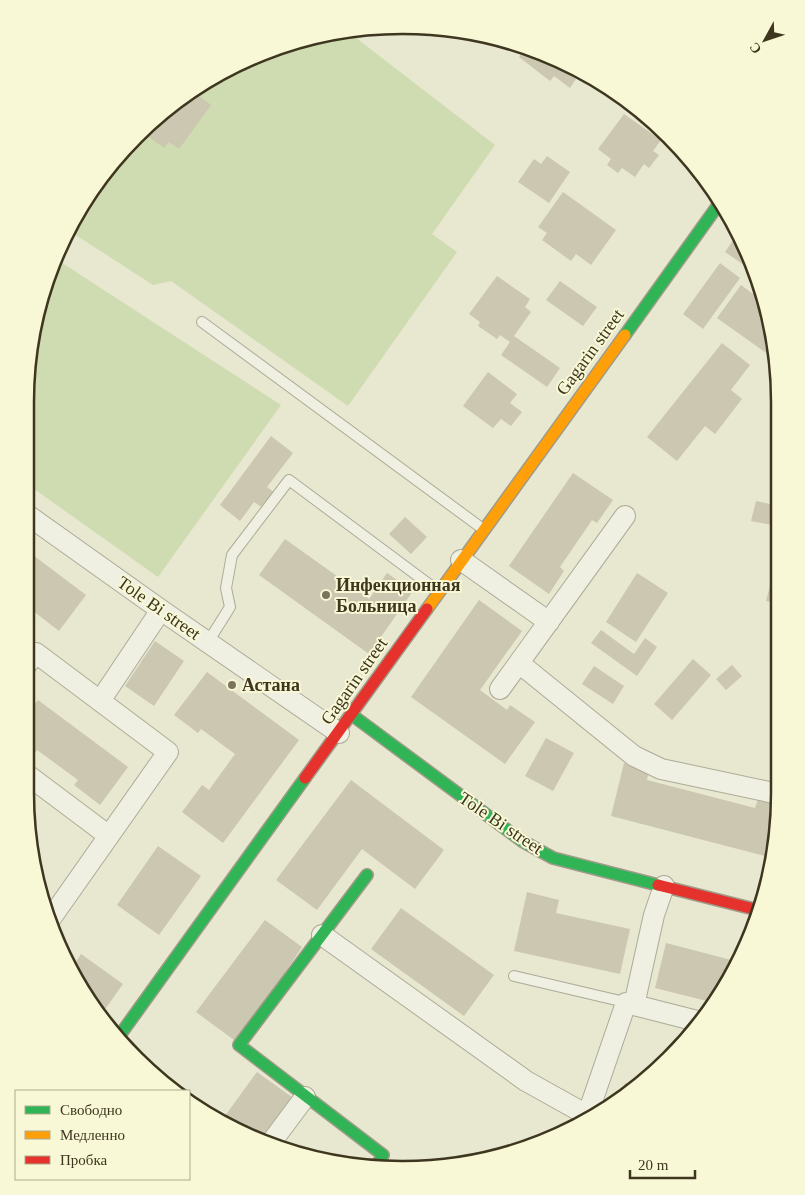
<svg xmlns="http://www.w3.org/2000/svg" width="805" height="1195" font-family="Georgia,serif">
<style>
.green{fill:#cfdbb1}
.building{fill:#ccc7b0}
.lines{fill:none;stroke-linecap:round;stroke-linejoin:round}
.lane-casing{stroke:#adab98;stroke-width:12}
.street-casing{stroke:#adab98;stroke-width:22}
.fast-casing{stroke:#9d9b88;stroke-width:14}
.slow-casing{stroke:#9d9b88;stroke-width:14}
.jam-casing{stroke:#9d9b88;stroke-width:14}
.path{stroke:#c8c7b8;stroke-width:3;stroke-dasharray:4 2.5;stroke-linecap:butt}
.lane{stroke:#efefe2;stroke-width:10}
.street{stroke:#efefe2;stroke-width:20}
.fast{stroke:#30b455;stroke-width:11}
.slow{stroke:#ff9f0a;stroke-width:11}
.jam{stroke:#e5322d;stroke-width:11}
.poi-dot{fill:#7a745c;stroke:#f8f8d6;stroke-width:2}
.labels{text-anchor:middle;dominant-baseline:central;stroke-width:4;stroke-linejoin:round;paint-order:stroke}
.street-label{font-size:18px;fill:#3e361e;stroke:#f8f8d6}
.poi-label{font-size:18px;font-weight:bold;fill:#3e361e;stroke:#f8f8d6;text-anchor:start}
.rim{fill:none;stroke:#3e361e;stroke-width:2.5}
</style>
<rect width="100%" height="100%" fill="#e8e7d0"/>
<path class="green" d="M 347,31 L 495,145 L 432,234 L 457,252 L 348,406 L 171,281 L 153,285 L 68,230 L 135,136 L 193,89 L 258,54 L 329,32 Z
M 56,259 L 281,405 L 158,577 L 30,486 L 32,329 Z"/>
<path class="building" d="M 467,31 L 476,32 L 483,34 L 478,41 Z
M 526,47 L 547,54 L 563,62 L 560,66 L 576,79 L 570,88 L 554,76 L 550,81 L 519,57 Z
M 191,90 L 211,105 L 179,149 L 169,142 L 164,148 L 141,131 Z
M 624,114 L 661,140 L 653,151 L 659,155 L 649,168 L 644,164 L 635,177 L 622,168 L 618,173 L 607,165 L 611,159 L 598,149 Z
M 547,156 L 570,172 L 549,203 L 518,182 L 534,159 L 541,164 Z
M 563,192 L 616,230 L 591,265 L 576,254 L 571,261 L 542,240 L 547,233 L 538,227 Z
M 738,233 L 751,258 L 756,273 L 725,252 Z
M 720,263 L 740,278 L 703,329 L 683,314 Z
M 497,276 L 530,299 L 525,307 L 531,312 L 514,336 L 560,368 L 547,387 L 501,355 L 510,342 L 500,335 L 497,339 L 478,326 L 480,322 L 469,314 Z
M 560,281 L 597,307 L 583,326 L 546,300 Z
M 741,285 L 765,303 L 773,329 L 776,360 L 717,318 Z
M 722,343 L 750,365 L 731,390 L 742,399 L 715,434 L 705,426 L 677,461 L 647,437 Z
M 488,372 L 517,394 L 510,403 L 522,412 L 511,426 L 501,419 L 493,428 L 463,406 Z
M 271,436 L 293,453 L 267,487 L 275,493 L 263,508 L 254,502 L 240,521 L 220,505 Z
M 573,473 L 613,500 L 597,523 L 592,520 L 560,567 L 564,571 L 549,594 L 509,566 Z
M 756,501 L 778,506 L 777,526 L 751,521 Z
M 405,517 L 427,537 L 411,554 L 389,534 Z
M 285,539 L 369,599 L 387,573 L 413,591 L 369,654 L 259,575 Z
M 29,552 L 86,595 L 59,631 L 28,607 Z
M 777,559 L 778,559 L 777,603 L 766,601 Z
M 637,573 L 668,593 L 636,642 L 606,622 Z
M 479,600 L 522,631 L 480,690 L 507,710 L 510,705 L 535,722 L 505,764 L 411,697 Z
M 601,630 L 634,654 L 645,638 L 657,647 L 637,676 L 591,643 Z
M 155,641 L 184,661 L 154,706 L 125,686 Z
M 693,659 L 711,675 L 672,720 L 654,704 Z
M 732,665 L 742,676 L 726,690 L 716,679 Z
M 594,666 L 624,686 L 613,704 L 582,684 Z
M 207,672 L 299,740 L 223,843 L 182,812 L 202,785 L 209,790 L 235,754 L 201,729 L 198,733 L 174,715 Z
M 38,700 L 128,767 L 100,805 L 74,785 L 78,780 L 37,750 L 33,756 L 26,750 L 26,715 Z
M 546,738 L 574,753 L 553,791 L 525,776 Z
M 624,763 L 649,770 L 647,780 L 755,808 L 758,799 L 774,804 L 773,858 L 611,816 Z
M 351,780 L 444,850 L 415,889 L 362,849 L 317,910 L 276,880 Z
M 158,846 L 201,876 L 159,935 L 117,905 Z
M 527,892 L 559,900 L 556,913 L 630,929 L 620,974 L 514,951 Z
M 401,908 L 494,975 L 464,1016 L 371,949 Z
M 265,920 L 302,947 L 238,1043 L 196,1012 Z
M 666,943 L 739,962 L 711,1002 L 655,988 Z
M 81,954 L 123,984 L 101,1015 L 89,1002 L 72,968 Z
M 257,1072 L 296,1100 L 265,1143 L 222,1120 Z
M 625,1083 L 635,1085 L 621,1096 Z"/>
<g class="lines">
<defs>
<path id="lane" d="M 202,322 L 483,529
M 208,642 L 230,607 L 226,588 L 232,555 L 289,480 L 438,591
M 514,976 L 629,1003"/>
<path id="street" d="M 29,516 L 161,610 L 339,733
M 461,560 L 549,622
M 519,663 L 634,756 L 661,769 L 774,793
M 27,664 L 36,653 L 168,752 L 49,921
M 500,689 L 625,516
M 100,701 L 161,610
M 25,773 L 109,836
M 664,886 L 654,915 L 634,1005 L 697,1021
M 322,935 L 526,1081 L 587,1115
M 585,1122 L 626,1003
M 270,1144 L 305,1097"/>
<path id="fast" d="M 625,335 L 721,201
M 352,715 L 522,841 L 553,858 L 658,885
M 367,875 L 239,1045 L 383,1155 L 375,1169
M 120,1035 L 305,778"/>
<path id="slow" d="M 427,609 L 625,335"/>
<path id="jam" d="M 305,778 L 427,609
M 658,885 L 758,910"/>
</defs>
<use href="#lane" class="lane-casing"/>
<use href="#street" class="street-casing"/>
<use href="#fast" class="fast-casing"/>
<use href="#slow" class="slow-casing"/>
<use href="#jam" class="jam-casing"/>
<path class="path" d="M 157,1075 L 179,1091
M 189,1098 L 197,1104"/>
<use href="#lane" class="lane"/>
<use href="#street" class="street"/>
<use href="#fast" class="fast"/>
<use href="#slow" class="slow"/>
<use href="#jam" class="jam"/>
</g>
<g class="poi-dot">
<circle cx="326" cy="595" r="5"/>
<circle cx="232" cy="685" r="5"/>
</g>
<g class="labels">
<g class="street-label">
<text transform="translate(590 352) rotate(-54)">Gagarin street</text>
<text transform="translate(159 608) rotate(35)">Tole Bi street</text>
<text transform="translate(354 681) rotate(-55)">Gagarin street</text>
<text transform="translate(501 823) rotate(34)">Tole Bi street</text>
</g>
<g class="poi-label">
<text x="336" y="585">Инфекционная<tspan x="336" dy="21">Больница</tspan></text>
<text x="242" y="685">Астана</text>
</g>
</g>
<path d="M0 0H805V1195H0ZM402 34H403A368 368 0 0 1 771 402V793A368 368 0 0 1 403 1161H402A368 368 0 0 1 34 793V402A368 368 0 0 1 402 34Z" fill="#f8f8d6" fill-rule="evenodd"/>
<path class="rim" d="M402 34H403A368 368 0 0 1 771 402V793A368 368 0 0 1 403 1161H402A368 368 0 0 1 34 793V402A368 368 0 0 1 402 34Z"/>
<rect x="15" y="1090" width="175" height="90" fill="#f8f8d6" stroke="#aeaa8c"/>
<rect x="25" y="1106" width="25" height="8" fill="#30b455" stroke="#aeaa8c"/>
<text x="60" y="1115" font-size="15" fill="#3e361e">Свободно</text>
<rect x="25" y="1131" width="25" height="8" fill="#ff9f0a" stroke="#aeaa8c"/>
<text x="60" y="1140" font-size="15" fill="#3e361e">Медленно</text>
<rect x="25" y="1156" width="25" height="8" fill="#e5322d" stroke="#aeaa8c"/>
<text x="60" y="1165" font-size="15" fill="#3e361e">Пробка</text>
<g transform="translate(765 40) rotate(230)" stroke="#f8f8d6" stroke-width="4" paint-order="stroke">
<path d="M0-4L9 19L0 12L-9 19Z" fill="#3e361e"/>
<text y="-8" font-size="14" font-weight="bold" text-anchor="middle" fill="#3e361e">С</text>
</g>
<path d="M630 1170v8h65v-8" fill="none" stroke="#3e361e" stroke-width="2.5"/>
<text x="638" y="1170" font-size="15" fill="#3e361e" stroke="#f8f8d6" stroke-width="4" paint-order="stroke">20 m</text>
</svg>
